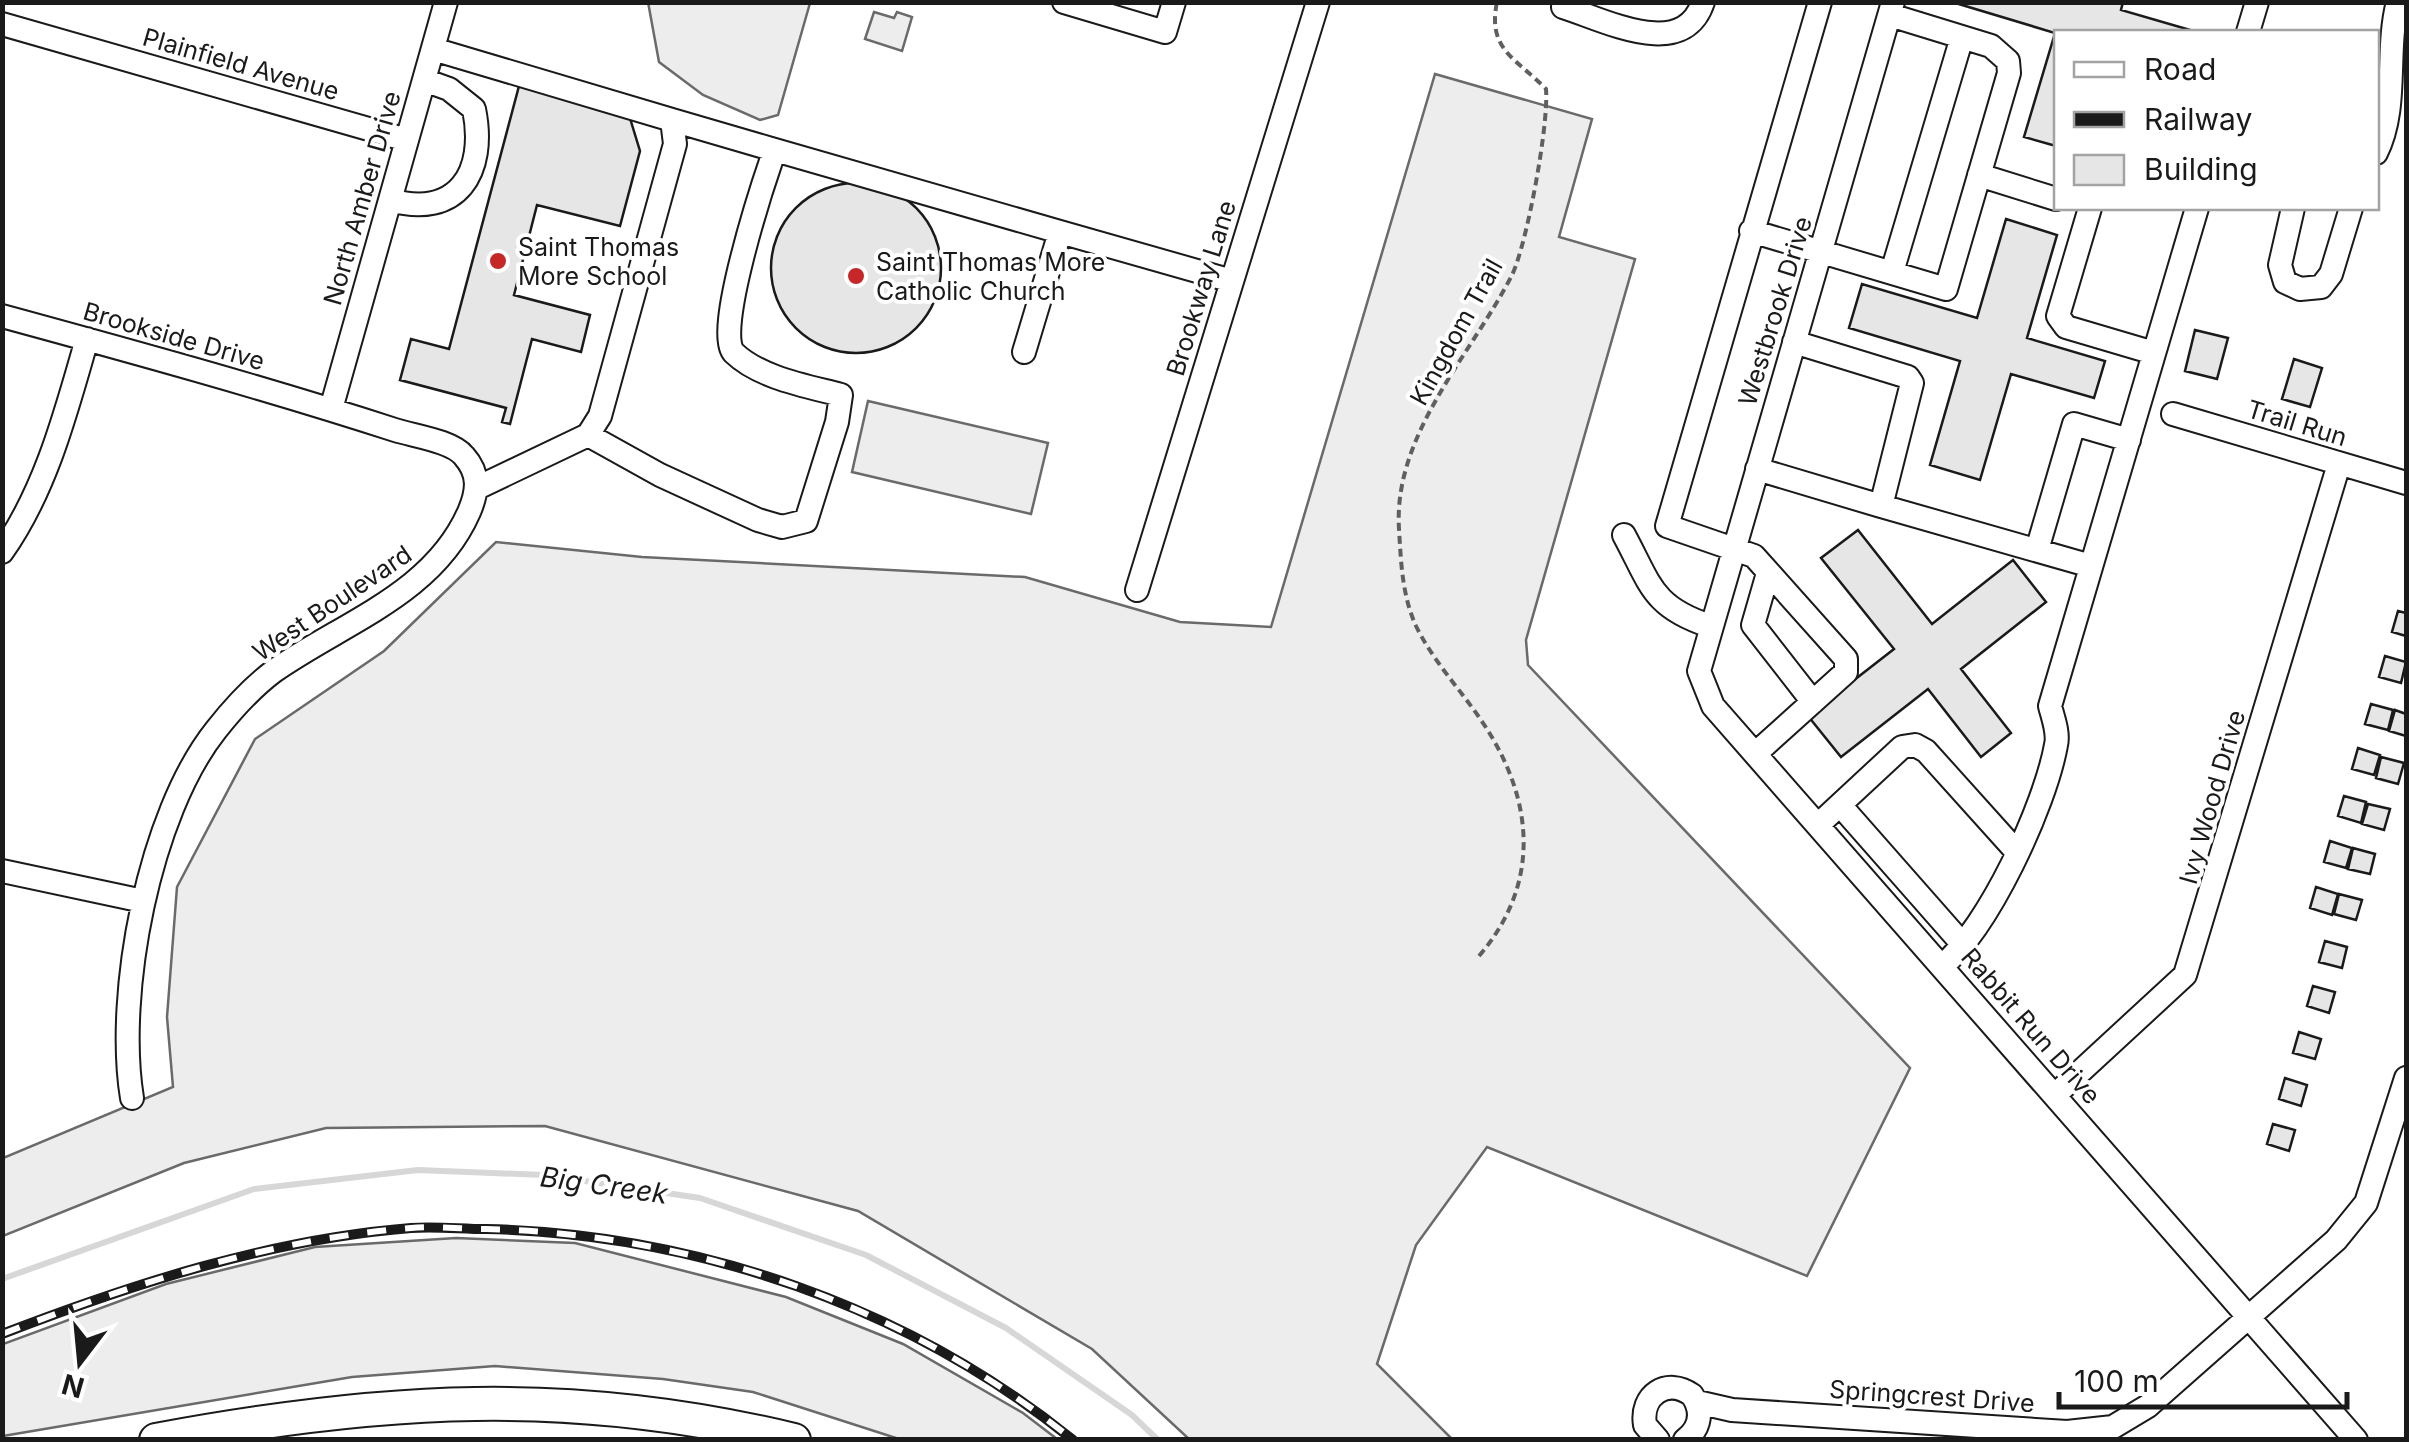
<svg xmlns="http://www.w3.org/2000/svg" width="2409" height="1442" font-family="Inter,sans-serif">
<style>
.built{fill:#ededed;stroke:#6a6a6a;stroke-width:2.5}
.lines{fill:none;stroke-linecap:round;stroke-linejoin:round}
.stream{stroke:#d7d7d7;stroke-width:6}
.building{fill:#e6e6e6;stroke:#1a1a1a;stroke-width:2.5}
.minor-casing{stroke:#1a1a1a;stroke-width:26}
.highway-casing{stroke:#1a1a1a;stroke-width:36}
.path{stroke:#5f5f5f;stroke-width:4;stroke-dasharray:8 5;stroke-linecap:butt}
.minor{stroke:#fff;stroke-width:22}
.highway{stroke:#fff;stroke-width:32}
.rail-casing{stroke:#1a1a1a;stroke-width:10}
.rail{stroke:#fff;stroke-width:6;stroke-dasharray:19;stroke-linecap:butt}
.poi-dot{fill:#c62828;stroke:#fff;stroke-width:4}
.labels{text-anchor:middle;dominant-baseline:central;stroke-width:8;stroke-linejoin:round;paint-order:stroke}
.street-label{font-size:25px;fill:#1a1a1a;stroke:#fff}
.poi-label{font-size:25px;fill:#1a1a1a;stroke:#fff;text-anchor:start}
.water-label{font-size:28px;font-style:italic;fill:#1a1a1a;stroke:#fff}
</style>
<rect width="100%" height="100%" fill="#fff"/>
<path class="built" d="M 648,2 L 810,3 L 778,115 L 760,120 L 703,95 L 659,62 Z
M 874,12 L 894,18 L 897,12 L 912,17 L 902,51 L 865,39 Z
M 1435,74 L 1592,119 L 1559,237 L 1635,259 L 1526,640 L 1528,665 L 1910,1068 L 1807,1276 L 1487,1147 L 1416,1245 L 1377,1364 L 1452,1439 L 1190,1440 L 1092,1349 L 858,1211 L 545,1126 L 326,1128 L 184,1163 L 3,1236 L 3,1158 L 173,1087 L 167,1017 L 177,887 L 255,739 L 384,651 L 496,542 L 642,557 L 1025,577 L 1180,622 L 1271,627 Z
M 868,401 L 1048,443 L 1031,514 L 852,472 Z
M 456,1238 L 575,1243 L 786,1297 L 903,1344 L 1023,1413 L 1057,1439 L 899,1439 L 753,1392 L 663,1379 L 495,1366 L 352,1377 L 3,1436 L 3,1344 L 166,1284 L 315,1247 Z"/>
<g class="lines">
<path class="stream" d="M 2,1279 L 254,1189 L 418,1170 L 544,1175 L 700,1198 L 866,1255 L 1006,1328 L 1132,1415 L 1158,1440"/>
</g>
<path class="building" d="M 1952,2 L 2123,2 L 2121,10 L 2197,32 L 2056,32 L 2056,146 L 2024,137 L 2055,33 Z
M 519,86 L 629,115 L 640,151 L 620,226 L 537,205 L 514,295 L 590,315 L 581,352 L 532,339 L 510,424 L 502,422 L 506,408 L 400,380 L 411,339 L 449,349 Z
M771 268a85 85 0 1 1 170 0a85 85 0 1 1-170 0Z
M 2006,219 L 2057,235 L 2027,338 L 2105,361 L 2094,398 L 2011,374 L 1980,480 L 1930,465 L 1960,361 L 1849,328 L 1862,284 L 1977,318 Z
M 2195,330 L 2228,338 L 2217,379 L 2185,371 Z
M 2294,359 L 2322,368 L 2310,407 L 2282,399 Z
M 1858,530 L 1932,624 L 2013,560 L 2046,602 L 1961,669 L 2011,733 L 1981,757 L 1928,689 L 1841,757 L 1808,716 L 1894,649 L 1821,558 Z
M 2398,611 L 2406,613 L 2406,636 L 2392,632 Z
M 2385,656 L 2406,662 L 2401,683 L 2379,677 Z
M 2371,704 L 2393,710 L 2388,730 L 2365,724 Z
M 2395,710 L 2406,714 L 2406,736 L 2389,731 Z
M 2358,748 L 2380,755 L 2374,775 L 2352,769 Z
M 2381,757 L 2404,763 L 2398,784 L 2376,778 Z
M 2344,796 L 2366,802 L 2361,823 L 2338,816 Z
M 2368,804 L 2390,809 L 2384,830 L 2362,824 Z
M 2330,841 L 2352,848 L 2346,868 L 2324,862 Z
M 2353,848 L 2375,854 L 2370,874 L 2348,869 Z
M 2316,887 L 2338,894 L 2332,915 L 2310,908 Z
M 2339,894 L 2362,900 L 2356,920 L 2334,914 Z
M 2325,941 L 2347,947 L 2342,968 L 2319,962 Z
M 2313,986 L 2335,992 L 2329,1013 L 2307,1006 Z
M 2299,1032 L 2321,1039 L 2315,1059 L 2293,1053 Z
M 2285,1078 L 2307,1085 L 2301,1106 L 2279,1099 Z
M 2273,1124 L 2295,1130 L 2289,1151 L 2267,1144 Z"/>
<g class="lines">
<defs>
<path id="minor" d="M 1064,2 L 1165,32 L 1174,2
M 1893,2 L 1699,671 L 1713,706 L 2356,1440
M 1563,7 C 1605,20 1683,62 1703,2
M 2,24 L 407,140
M 2248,32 L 2257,2
M 433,49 L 672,120 L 675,144 L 600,416 L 588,435 L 477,488
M 768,148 L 1060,232
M 2376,153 C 2399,108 2385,50 2398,2
M 1979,175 L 2056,199
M 390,200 C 457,219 487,173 474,109 L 449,89 L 424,80
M 2090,208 L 2058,316 L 2066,327 L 2154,353
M 2293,208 L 2280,265 L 2285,282 L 2300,289 L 2321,287 L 2331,274 L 2351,208
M 1751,231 L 1946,289 L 2009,73 L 2008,61 L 1991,46 L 1890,15
M 1892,272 L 1962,37
M 2,316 C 134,352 265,388 395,430 C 414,436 452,441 464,456 C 480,474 478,491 469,512 C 433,594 344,622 274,671 C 254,686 231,711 216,730 C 149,814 115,994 132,1098
M 1024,352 L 1060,232 L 1232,281
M 331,409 L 446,2
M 2173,414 L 2406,483
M 588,435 L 660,475 L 758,520 L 782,527 L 806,521 L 837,422 L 841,395 C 807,386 760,378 734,353 C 714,334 762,187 772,158 L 768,148 L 672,120
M 1757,469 L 1881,506 L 1912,383 L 1908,377 L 1794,342
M 1881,506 L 2091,566
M 1624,535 C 1651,585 1652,607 1710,626
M 2037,550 L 2074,424 L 2129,440
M 2,552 C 46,490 66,412 87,339
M 1768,573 L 1753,625 L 1813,702
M 1137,590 L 1318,2
M 1755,754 L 1846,672 L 1846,659 L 1754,556 L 1667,526 L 1820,2
M 1840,805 L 1965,947
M 1818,825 L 1902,747 L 1915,745 L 1926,751 L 2016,851
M 2,871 L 143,901
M 1942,966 C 1989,927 2045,806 2056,745 C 2059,733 2053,718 2050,706 L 2197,208
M 2055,1095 L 2185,975 L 2339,464
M 1697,1402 L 1732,1410 L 2067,1432 L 2113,1427 L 2148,1406 L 2336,1240 L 2366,1203 L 2406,1078
M 1658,1440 L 1645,1425 C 1640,1395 1667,1377 1692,1395 C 1703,1411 1701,1428 1685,1440"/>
<path id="highway" d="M 156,1440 C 381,1398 570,1386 794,1440"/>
</defs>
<use href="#minor" class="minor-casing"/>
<use href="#highway" class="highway-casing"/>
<path class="path" d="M 1479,956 C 1540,885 1535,803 1485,726 C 1463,692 1434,663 1416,626 C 1402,595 1401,562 1399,529 C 1393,434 1472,354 1512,275 C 1527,244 1549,124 1546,89 C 1516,58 1487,50 1497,2"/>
<use href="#minor" class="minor"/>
<use href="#highway" class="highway"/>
<defs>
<path id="rail" d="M 2,1334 C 132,1284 271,1239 411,1228 C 435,1226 461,1229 486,1229 C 696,1234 908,1306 1073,1440"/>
</defs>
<use href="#rail" class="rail-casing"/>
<use href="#rail" class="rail"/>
</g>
<g class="poi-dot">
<circle cx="498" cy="261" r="10"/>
<circle cx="856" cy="276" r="10"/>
</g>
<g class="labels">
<g class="street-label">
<text transform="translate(241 64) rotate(16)">Plainfield Avenue</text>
<text transform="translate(362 198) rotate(-74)">North Amber Drive</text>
<text transform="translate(1201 288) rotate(-73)">Brookway Lane</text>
<text transform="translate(1775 311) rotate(-73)">Westbrook Drive</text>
<text transform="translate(1456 332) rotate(-61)">Kingdom Trail</text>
<text transform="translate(174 336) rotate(16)">Brookside Drive</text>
<text transform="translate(2297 423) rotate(17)">Trail Run</text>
<text transform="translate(332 603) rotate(-34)">West Boulevard</text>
<text transform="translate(2212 797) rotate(-74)">Ivy Wood Drive</text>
<text transform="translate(2031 1026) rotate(49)">Rabbit Run Drive</text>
<text transform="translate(1932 1396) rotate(4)">Springcrest Drive</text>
</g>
<g class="poi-label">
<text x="518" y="247">Saint Thomas<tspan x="518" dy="29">More School</tspan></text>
<text x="876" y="262">Saint Thomas More<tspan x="876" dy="29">Catholic Church</tspan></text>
</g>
<g class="water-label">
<text transform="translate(604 1185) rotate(8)">Big Creek</text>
</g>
</g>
<rect width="2409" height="1442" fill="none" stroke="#1a1a1a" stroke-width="10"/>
<rect x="2054" y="30" width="325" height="180" fill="#ffffff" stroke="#a3a3a3" stroke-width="2.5"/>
<rect x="2074" y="62" width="50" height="15" fill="#ffffff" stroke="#a3a3a3" stroke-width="2.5"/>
<text x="2144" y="80" font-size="30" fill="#1a1a1a">Road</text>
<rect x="2074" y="112" width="50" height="15" fill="#1a1a1a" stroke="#a3a3a3" stroke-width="2.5"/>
<text x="2144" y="130" font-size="30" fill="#1a1a1a">Railway</text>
<rect x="2074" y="155" width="50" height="30" fill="#e6e6e6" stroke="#a3a3a3" stroke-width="2.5"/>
<text x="2144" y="180" font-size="30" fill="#1a1a1a">Building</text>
<g transform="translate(80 1362) rotate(196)" stroke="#ffffff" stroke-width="8" paint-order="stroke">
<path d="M0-8L18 38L0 25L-18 38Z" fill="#1a1a1a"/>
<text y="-15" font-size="28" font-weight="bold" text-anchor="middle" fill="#1a1a1a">N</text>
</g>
<path d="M2059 1392v15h288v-15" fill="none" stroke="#1a1a1a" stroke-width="5"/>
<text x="2074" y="1392" font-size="30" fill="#1a1a1a" stroke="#ffffff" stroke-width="8" paint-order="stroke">100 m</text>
</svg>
